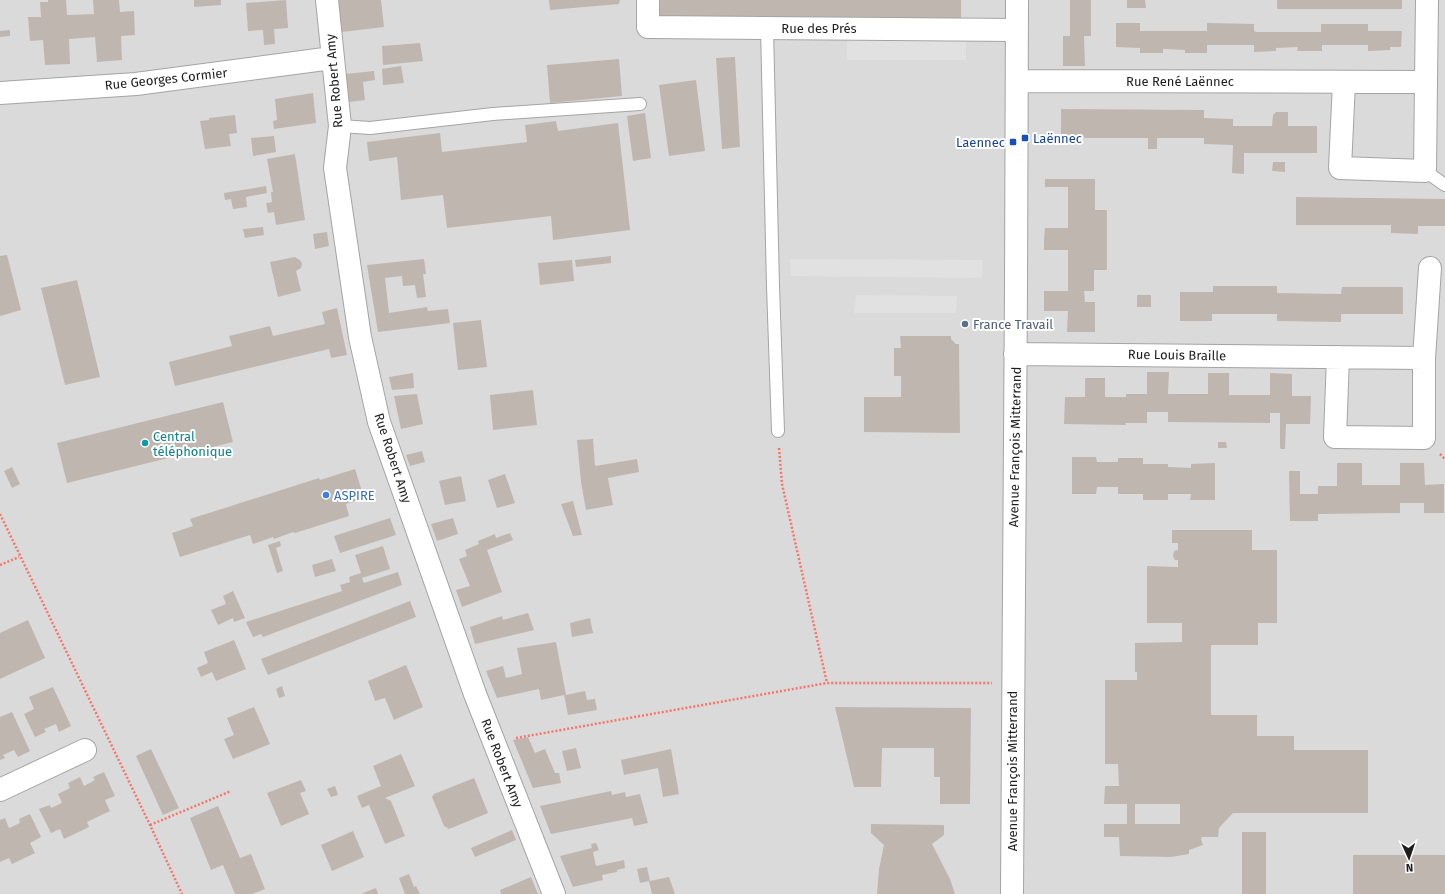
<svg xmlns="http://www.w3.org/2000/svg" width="1445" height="894" font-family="'Fira Sans',sans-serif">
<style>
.residential{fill:#dbdada}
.parking{fill:#e1e1e1}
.building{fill:#bfb6af;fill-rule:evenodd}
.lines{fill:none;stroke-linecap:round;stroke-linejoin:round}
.lane-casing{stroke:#a4a4a4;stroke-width:14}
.street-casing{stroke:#a4a4a4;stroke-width:24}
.path{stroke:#f8756a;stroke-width:2.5;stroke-dasharray:2 2;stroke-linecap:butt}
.lane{stroke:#fff;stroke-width:12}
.street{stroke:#fff;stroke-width:22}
.transit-dot{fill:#1a4fb4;stroke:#fff;stroke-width:1.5}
.service-dot{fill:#5c6f8a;stroke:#fff;stroke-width:1.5}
.culture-dot{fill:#0f9aa8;stroke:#fff;stroke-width:1.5}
.shop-dot{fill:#3f7fe0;stroke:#fff;stroke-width:1.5}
.labels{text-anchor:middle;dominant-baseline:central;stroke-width:4;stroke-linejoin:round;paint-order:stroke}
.street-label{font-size:13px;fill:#1d1d1d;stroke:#fff}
.transit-label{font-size:13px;fill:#164399;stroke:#fff;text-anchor:start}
.service-label{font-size:13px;fill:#4e5e75;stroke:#fff;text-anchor:start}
.culture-label{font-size:13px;fill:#0d838f;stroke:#fff;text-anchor:start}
.shop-label{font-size:13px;fill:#366cbe;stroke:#fff;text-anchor:start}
</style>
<rect width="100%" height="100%" fill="#eeeae3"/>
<path class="residential" d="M 0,0 L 1445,0 L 1445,894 L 0,894 Z"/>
<path class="parking" d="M 966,39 L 966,60 L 847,60 L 847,40 Z
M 790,259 L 983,260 L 982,278 L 791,276 Z
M 856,295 L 957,296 L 956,313 L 854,313 Z"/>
<path class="building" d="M 48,0 L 66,0 L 67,15 L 94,14 L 93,0 L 119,0 L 120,12 L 134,11 L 135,35 L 121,36 L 122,60 L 97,62 L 95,37 L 69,39 L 70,64 L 45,65 L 43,40 L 30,41 L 28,17 L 41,17 L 40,2 L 48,2 Z
M 194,0 L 221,0 L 221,5 L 194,7 Z
M 286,0 L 288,28 L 274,29 L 275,44 L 264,45 L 263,30 L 248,31 L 246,3 Z
M 338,0 L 381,0 L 384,27 L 342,32 Z
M 549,0 L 620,0 L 619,4 L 550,10 Z
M 660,0 L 961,0 L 961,22 L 660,18 Z
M 1070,0 L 1091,0 L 1091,36 L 1084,36 L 1085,66 L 1063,66 L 1063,36 L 1070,36 Z
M 1127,0 L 1145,0 L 1146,8 L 1127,8 Z
M 1277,0 L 1402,0 L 1402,9 L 1277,9 Z
M 1116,23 L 1140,23 L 1140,31 L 1207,31 L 1207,23 L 1254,24 L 1254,31 L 1256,32 L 1321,32 L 1321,24 L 1368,24 L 1368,31 L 1402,31 L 1401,47 L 1390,47 L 1390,50 L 1368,51 L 1368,45 L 1322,45 L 1322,51 L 1297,51 L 1298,47 L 1276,48 L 1276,51 L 1254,52 L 1254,45 L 1207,45 L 1207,53 L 1185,53 L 1185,50 L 1165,49 L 1163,49 L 1163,53 L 1140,53 L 1140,48 L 1116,47 Z
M 10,30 L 10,36 L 0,37 L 0,31 Z
M 420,43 L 423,61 L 383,65 L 382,46 Z
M 735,57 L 740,147 L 722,149 L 716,58 Z
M 619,59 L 622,96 L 550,103 L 547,65 Z
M 401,66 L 404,83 L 383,85 L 382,69 Z
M 374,71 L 375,80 L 363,82 L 365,100 L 349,102 L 346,74 Z
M 696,80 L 705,151 L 669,156 L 659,85 Z
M 313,93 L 316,123 L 274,129 L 273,121 L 277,120 L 275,99 Z
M 1061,109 L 1204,110 L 1204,118 L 1233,119 L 1233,126 L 1272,126 L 1273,115 L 1276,112 L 1288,112 L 1288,126 L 1317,126 L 1317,153 L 1244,153 L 1244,174 L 1232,173 L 1233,145 L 1204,144 L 1204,138 L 1157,138 L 1157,149 L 1148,149 L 1148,138 L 1061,138 Z
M 645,113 L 651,158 L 633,161 L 627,116 Z
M 235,115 L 237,133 L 229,134 L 231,146 L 205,149 L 200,121 L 209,120 L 209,118 Z
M 556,121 L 558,131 L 618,123 L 630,230 L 553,240 L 551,216 L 447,228 L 443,195 L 401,200 L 397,157 L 369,161 L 367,142 L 440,133 L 442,152 L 527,142 L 525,125 Z
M 274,136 L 276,152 L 253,156 L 251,138 Z
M 295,154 L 305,220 L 276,225 L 274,212 L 268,213 L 266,203 L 272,202 L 271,192 L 273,192 L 267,159 Z
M 1273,162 L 1285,162 L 1285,172 L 1272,171 Z
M 1045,179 L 1095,179 L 1095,210 L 1107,210 L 1107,270 L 1094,270 L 1094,291 L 1084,291 L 1085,302 L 1095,302 L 1095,332 L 1067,332 L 1068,311 L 1044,311 L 1044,291 L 1068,291 L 1068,250 L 1044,250 L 1044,240 L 1045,228 L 1068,228 L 1068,187 L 1045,187 Z
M 266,186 L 267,193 L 246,197 L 247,207 L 233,209 L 231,199 L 225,200 L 224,193 Z
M 1296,197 L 1445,199 L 1445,226 L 1418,226 L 1418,234 L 1391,233 L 1391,225 L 1296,225 Z
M 263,227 L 264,235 L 245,238 L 243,229 Z
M 327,232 L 329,246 L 315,249 L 313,234 Z
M 7,255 L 21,310 L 0,316 L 0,256 Z
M 611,256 L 611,263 L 576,267 L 575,260 Z
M 295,257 L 301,261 L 302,264 L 301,268 L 296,271 L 301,291 L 278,297 L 270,262 Z
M 424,259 L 426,274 L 423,274 L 426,297 L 417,298 L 415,285 L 403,286 L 402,276 L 385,278 L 389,313 L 427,307 L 428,311 L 448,309 L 450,323 L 378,332 L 367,265 Z
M 572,260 L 574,281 L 540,285 L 538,263 Z
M 77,280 L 100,377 L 65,385 L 41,288 Z
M 1213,286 L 1277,286 L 1277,293 L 1341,294 L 1342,287 L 1403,287 L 1403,314 L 1341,314 L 1341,322 L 1277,321 L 1277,314 L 1212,314 L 1212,321 L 1180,321 L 1180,292 L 1213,292 Z
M 1137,295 L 1151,295 L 1151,307 L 1137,307 Z
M 337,308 L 347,355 L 331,358 L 329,349 L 175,386 L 169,362 L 232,346 L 229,336 L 270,326 L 273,336 L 325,324 L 322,312 Z
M 481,320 L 487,367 L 458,370 L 453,323 Z
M 900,336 L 951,336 L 951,339 L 956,344 L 959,344 L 960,433 L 864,432 L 864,397 L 901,397 L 901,376 L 894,376 L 894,348 L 901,348 Z
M 1147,372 L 1169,372 L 1168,394 L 1208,394 L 1208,373 L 1229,373 L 1229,395 L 1270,395 L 1270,373 L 1292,374 L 1292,396 L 1311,396 L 1310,424 L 1286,424 L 1285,449 L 1281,449 L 1280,448 L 1280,413 L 1270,413 L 1270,423 L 1168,422 L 1168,412 L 1147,412 L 1147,423 L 1125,423 L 1126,425 L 1064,424 L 1065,397 L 1085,397 L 1085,378 L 1105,378 L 1105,397 L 1126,397 L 1126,394 L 1147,394 Z
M 413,373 L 414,388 L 392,390 L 389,377 Z
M 533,390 L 537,425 L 493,430 L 490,395 Z
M 417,394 L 423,424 L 401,429 L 394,396 Z
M 223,402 L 233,442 L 67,483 L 57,443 Z
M 593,439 L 595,466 L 637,459 L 639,472 L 608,478 L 613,505 L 586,510 L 581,482 L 577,440 Z
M 1218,442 L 1226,442 L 1227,448 L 1218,448 Z
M 422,451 L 425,462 L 410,466 L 406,455 Z
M 1072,457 L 1096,457 L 1097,462 L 1118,462 L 1118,458 L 1143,458 L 1143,464 L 1168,464 L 1168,467 L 1191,468 L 1191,464 L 1215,463 L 1215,500 L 1190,500 L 1191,494 L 1168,494 L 1168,500 L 1143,500 L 1143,494 L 1118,494 L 1118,487 L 1097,487 L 1096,494 L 1072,494 Z
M 1337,463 L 1362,463 L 1362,485 L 1400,485 L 1400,463 L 1424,463 L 1425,485 L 1444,484 L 1444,513 L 1424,513 L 1424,503 L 1400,503 L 1400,513 L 1318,514 L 1318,521 L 1290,521 L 1289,471 L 1300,471 L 1300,494 L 1318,494 L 1318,486 L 1337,486 Z
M 12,467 L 20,484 L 12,488 L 4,471 Z
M 355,469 L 364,498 L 346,504 L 349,516 L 295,533 L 293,532 L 274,539 L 273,537 L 253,544 L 250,535 L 180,557 L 172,533 L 193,526 L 190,519 L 319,478 L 320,480 Z
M 505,474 L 515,503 L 497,508 L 488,480 Z
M 461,476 L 466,501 L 445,505 L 439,481 Z
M 573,501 L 582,535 L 573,536 L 561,504 Z
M 390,518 L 396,535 L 340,553 L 334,536 Z
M 453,518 L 458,534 L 437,541 L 431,524 Z
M 1172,530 L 1252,530 L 1252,550 L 1277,550 L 1277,623 L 1258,623 L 1258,645 L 1211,645 L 1211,715 L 1257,715 L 1257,736 L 1294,736 L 1294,750 L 1368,750 L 1368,813 L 1233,813 L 1219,828 L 1218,837 L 1202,837 L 1201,839 L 1203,845 L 1189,850 L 1189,854 L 1171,857 L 1120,856 L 1119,837 L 1104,837 L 1104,824 L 1127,824 L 1127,804 L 1104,804 L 1105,786 L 1119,786 L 1118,764 L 1105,764 L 1105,680 L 1137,680 L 1137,672 L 1135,672 L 1135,643 L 1182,642 L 1182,623 L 1147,623 L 1147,566 L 1178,567 L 1178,560 L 1175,560 L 1173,556 L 1174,551 L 1178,550 L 1178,543 L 1172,543 ZM 1135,804 L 1180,804 L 1180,824 L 1135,824 Z
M 510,533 L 513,540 L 487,550 L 502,592 L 462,607 L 456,590 L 470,586 L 459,559 L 467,556 L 465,550 L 479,544 L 478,541 L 495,534 L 496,538 Z
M 280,541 L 281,546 L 276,548 L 283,571 L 277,573 L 268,545 Z
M 383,546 L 390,569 L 362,578 L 364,583 L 398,572 L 402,585 L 263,637 L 261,634 L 253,637 L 246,622 L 342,591 L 340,585 L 350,582 L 349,577 L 361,573 L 355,555 Z
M 332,559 L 336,571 L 315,577 L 312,565 Z
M 233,591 L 245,618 L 234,622 L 233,618 L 218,625 L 211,610 L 226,604 L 223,596 Z
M 410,601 L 416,617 L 268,675 L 261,659 Z
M 528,613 L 534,630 L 475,644 L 470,627 L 502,616 L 503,620 Z
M 590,618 L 593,633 L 572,637 L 570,623 Z
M 28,620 L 45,658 L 0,679 L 0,633 Z
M 234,640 L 246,669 L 216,681 L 212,672 L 201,677 L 197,668 L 208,663 L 204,652 Z
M 556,642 L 566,695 L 585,691 L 587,700 L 595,699 L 597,710 L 568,715 L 564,695 L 541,700 L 539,689 L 497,698 L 486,671 L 503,666 L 506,678 L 522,674 L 517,648 Z
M 406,665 L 423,707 L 394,720 L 385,698 L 375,701 L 368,681 Z
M 282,686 L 285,696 L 279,698 L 276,689 Z
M 53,687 L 71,726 L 59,732 L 56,724 L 44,729 L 46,732 L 35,737 L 24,714 L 34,709 L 29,697 Z
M 254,707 L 270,744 L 233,759 L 224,739 L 234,735 L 227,718 Z
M 835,707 L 971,708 L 970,804 L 940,804 L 940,777 L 934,777 L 934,748 L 882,748 L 881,787 L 854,787 Z
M 12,712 L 30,751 L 18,757 L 14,750 L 3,755 L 5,758 L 0,760 L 0,717 Z
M 528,737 L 535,753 L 545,749 L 555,773 L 559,773 L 561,783 L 533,788 L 513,740 Z
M 576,748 L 581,768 L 567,771 L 562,751 Z
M 151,749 L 179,808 L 163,815 L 136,756 Z
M 671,749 L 679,794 L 663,797 L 658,768 L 624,775 L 621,760 Z
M 401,754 L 415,786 L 385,798 L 391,801 L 405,836 L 385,844 L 369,805 L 362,808 L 357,796 L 381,786 L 373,766 Z
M 104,772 L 115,796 L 105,800 L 110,811 L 87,822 L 89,827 L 64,839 L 60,829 L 51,833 L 39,809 L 50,805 L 51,808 L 62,803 L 58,794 L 70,788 L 68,783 L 80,777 L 84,786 L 95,780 L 93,777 Z
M 474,778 L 488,813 L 449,829 L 444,826 L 432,797 L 434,794 Z
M 301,780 L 306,791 L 300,793 L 309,814 L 281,826 L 267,793 Z
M 335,786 L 338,795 L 331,797 L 327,789 Z
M 611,791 L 612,795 L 625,792 L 626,797 L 640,794 L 648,823 L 634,826 L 632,818 L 551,834 L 540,806 Z
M 218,806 L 240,858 L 251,854 L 265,889 L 252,894 L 235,894 L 223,865 L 211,870 L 190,818 Z
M 30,814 L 41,837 L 30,843 L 35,853 L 12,864 L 9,858 L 0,862 L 0,820 L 5,818 L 9,828 L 20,823 L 19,819 Z
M 871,824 L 944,825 L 944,835 L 932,844 L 950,879 L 955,894 L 877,894 L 879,869 L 884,845 L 871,833 Z
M 512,830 L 516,840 L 475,857 L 471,848 Z
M 353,831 L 364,857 L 332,871 L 321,845 Z
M 1242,832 L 1266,832 L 1266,894 L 1242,894 Z
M 596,843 L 599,850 L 593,852 L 596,866 L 624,860 L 625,868 L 617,870 L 617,872 L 602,875 L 603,880 L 573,887 L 560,856 L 592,848 L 591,844 Z
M 1353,855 L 1445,855 L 1445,894 L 1353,894 Z
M 647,867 L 650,881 L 669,877 L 675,894 L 652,894 L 649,881 L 640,883 L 637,869 Z
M 409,874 L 414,887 L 416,886 L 420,894 L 405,894 L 399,878 Z
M 531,877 L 538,894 L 501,894 L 500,890 Z
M 376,888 L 378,894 L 361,894 Z"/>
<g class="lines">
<defs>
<path id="lane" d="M 767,28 L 773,286 L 778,431
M 340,126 L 370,128 L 493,114 L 640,104
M 1425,171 L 1445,185"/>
<path id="street" d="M 327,0 L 340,126 L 335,168 L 360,337 L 379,422 L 475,694 L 554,894
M 648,0 L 648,27 L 1017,30
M 1017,81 L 1426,82 L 1425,171 L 1340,168 L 1344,82
M 1426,82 L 1427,0
M 0,93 L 136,84 L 332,58
M 1015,354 L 1424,358 L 1424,438 L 1335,437 L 1338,357
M 1424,358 L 1430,268
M 0,790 L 85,750
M 1012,894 L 1016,287 L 1017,0"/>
</defs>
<use href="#lane" class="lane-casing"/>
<use href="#street" class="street-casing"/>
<path class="path" d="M 779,448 L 782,484 L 827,683
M 1440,454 L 1445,459
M 0,514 L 150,825 L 182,894
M 0,565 L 19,557
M 516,738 L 827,683 L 992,683
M 150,825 L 231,791"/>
<use href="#lane" class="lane"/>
<use href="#street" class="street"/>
</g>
<g class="transit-dot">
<rect x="1021" y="134" width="8" height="8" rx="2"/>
<rect x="1009" y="138" width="8" height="8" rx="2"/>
</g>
<circle class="service-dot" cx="965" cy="324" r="4"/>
<circle class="culture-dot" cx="145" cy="443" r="4"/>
<circle class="shop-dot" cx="326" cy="495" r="4"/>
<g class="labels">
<g class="street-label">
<text x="819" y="28">Rue des Prés</text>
<text transform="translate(166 79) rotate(-6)">Rue Georges Cormier</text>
<text transform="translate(334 81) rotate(-95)">Rue Robert Amy</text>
<text x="1180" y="81">Rue René Laënnec</text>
<text transform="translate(1177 355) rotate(1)">Rue Louis Braille</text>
<text transform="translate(1015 447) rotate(-89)">Avenue François Mitterrand</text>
<text transform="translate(393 458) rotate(72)">Rue Robert Amy</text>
<text transform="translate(502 763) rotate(69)">Rue Robert Amy</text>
<text transform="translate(1012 771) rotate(-90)">Avenue François Mitterrand</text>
</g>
<g class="transit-label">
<text x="1033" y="138">Laënnec</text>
<text x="1005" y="142" text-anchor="end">Laennec</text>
</g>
<g class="service-label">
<text x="973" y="324">France Travail</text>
</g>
<g class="culture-label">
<text x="153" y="436">Central<tspan x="153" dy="15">téléphonique</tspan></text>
</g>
<g class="shop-label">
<text x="334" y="495">ASPIRE</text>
</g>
</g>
<g transform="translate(1409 858) rotate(177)" stroke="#ffffff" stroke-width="3" paint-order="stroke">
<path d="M0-3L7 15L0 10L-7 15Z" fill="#1d1d1d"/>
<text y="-6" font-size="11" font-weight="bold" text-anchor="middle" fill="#1d1d1d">N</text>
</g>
</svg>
